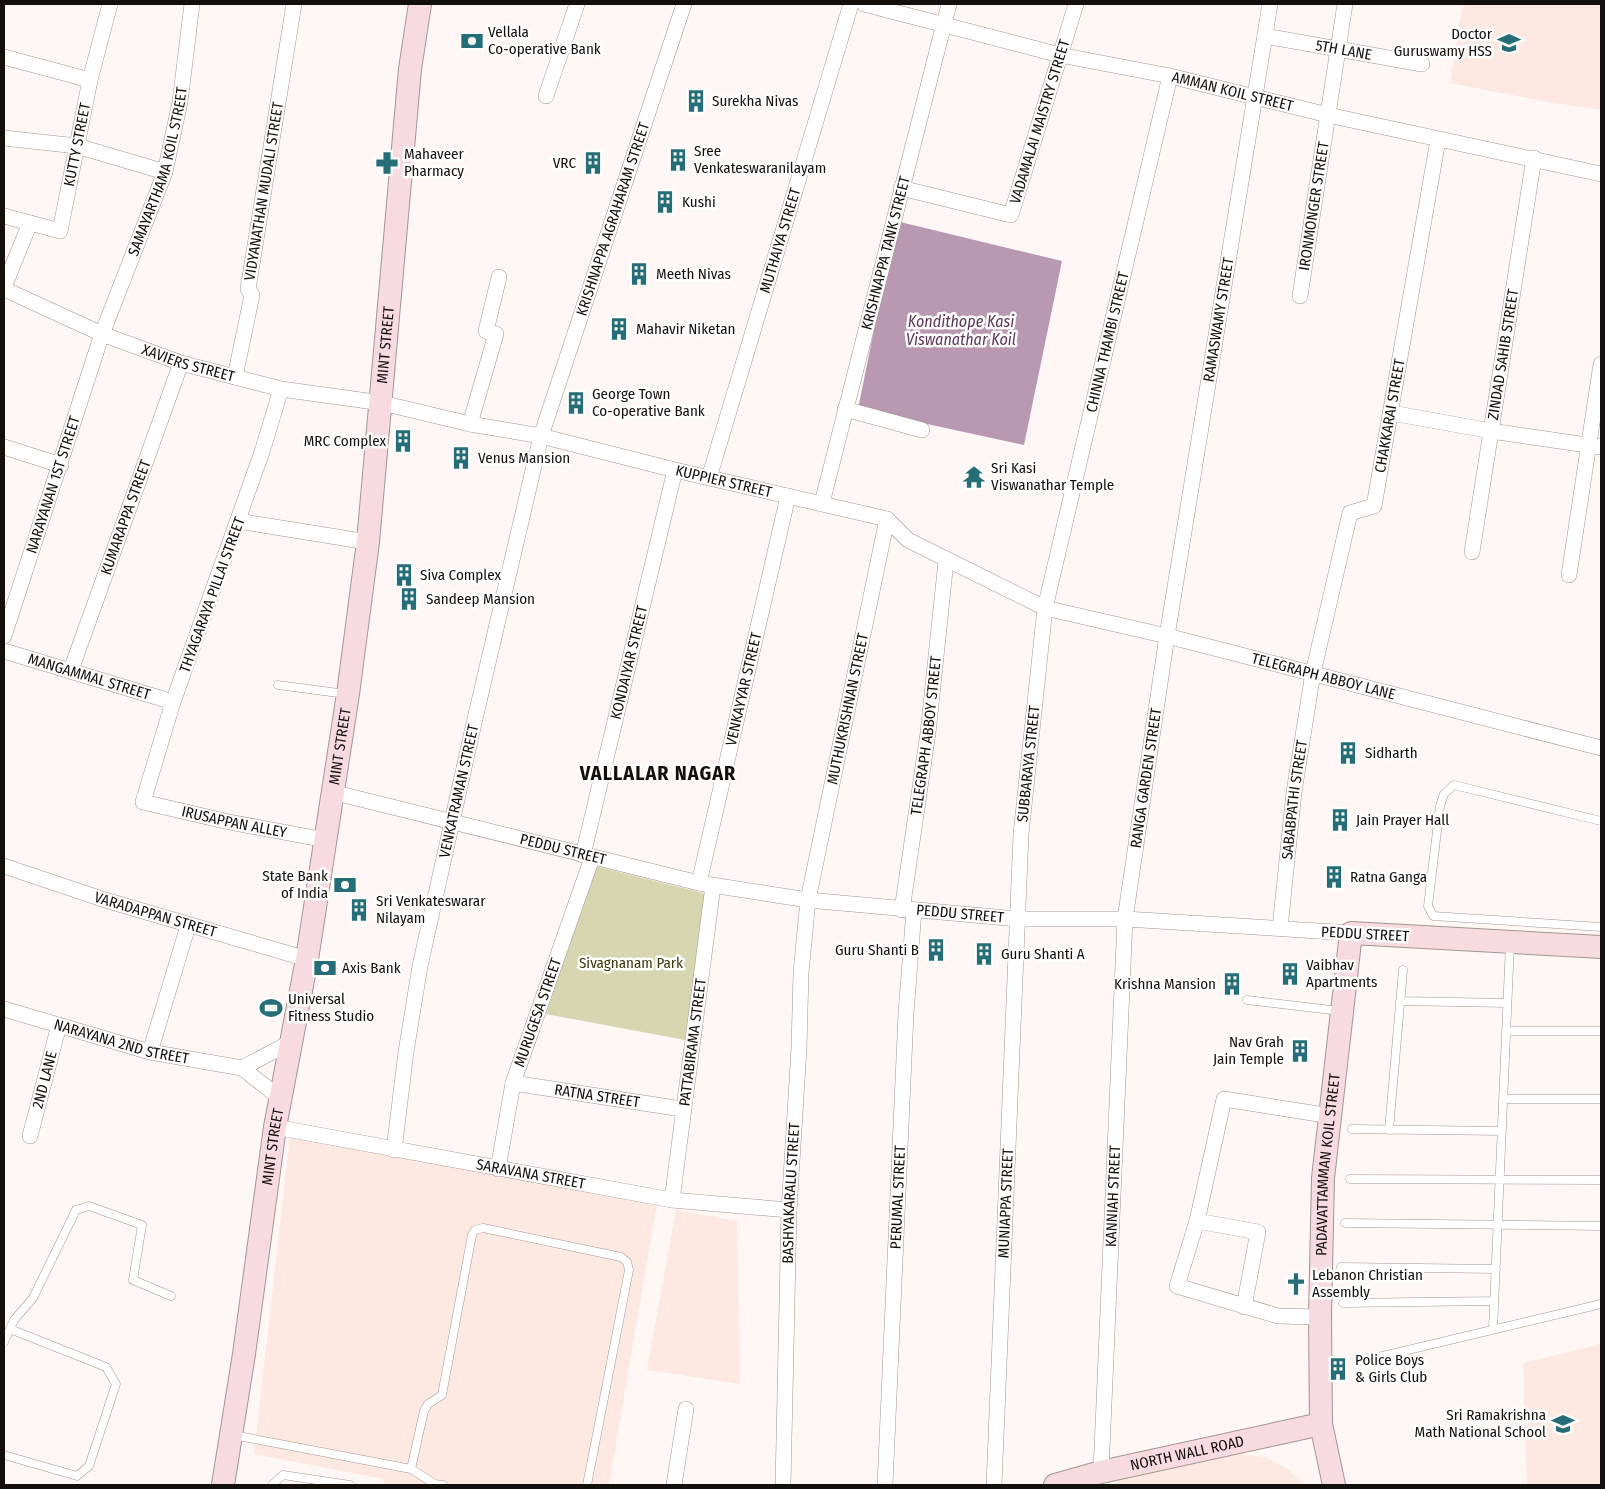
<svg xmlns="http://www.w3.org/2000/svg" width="1605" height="1489" font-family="'Fira Sans Condensed',sans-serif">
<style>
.built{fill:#fde9e2}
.green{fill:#d6d6b0}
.water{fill:#b999b2}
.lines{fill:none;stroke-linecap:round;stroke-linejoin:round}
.lane-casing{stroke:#a19692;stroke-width:9}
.street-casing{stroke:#a19692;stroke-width:16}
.secondary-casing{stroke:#a19692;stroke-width:24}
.lane{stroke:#fff;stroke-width:8}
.street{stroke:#fff;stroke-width:15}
.secondary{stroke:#f8dbe1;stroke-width:22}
.labels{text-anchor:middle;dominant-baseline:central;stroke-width:5;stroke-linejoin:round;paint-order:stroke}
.poi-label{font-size:15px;fill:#130f0d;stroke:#fff;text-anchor:start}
.street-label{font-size:15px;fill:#130f0d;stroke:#fff}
.park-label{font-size:15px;fill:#3b390a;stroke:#fff}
.water-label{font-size:16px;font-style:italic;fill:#603559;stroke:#fff}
.district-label{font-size:20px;font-weight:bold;letter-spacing:1px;fill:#130f0d;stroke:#fff}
</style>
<rect width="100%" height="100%" fill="#fff7f5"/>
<path class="built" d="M 1463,4 L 1601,4 L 1601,110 L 1548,102 L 1450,83 Z
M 290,1137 L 658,1197 L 609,1485 L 383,1485 L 384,1479 L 254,1454 Z
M 676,1210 L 737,1221 L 740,1384 L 647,1370 Z
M 1601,1344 L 1601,1485 L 1527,1485 L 1523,1363 Z
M 1241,1454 L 1268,1458 L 1289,1470 L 1304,1485 L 1117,1485 L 1117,1475 L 1209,1457 Z"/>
<path class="green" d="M 595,866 L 707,894 L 685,1040 L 546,1014 Z"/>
<path class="water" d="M 896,221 L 1062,261 L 1024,445 L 858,409 Z"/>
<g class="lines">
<defs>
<path id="lane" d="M 278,685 L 346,694
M 1601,821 L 1454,785 L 1444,794 L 1440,806 L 1428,906 L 1433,916 L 1601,927
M 1247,1000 L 1340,1011
M 1400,1001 L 1507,1003
M 1506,1031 L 1601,1031
M 1503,1099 L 1601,1099
M 1352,1129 L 1501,1131
M 1389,1130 L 1403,970
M 1350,1179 L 1601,1180
M 1345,1223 L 1601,1226
M 1341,1267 L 1496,1269
M 1343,1303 L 1494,1301
M 1493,1329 L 1510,944
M 4,1342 L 14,1320 L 33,1298 L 76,1210 L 89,1206 L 142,1225 L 133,1280 L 171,1296
M 1370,1359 L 1601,1304
M 233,1435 L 411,1469 L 435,1484 L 443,1485
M 4,1455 L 77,1476 L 89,1466 L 116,1384 L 106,1367 L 10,1329
M 411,1469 L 424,1411 L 428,1404 L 442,1395 L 472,1235 L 475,1230 L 483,1228 L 621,1257 L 627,1262 L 629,1270 L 587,1485
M 272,1485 L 283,1475 L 350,1485"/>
<g id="street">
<path id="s1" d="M 864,4 L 1060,55 L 1170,76 L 1328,115 L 1601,174"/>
<path id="s2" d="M 1265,36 L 1422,64"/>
<path d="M 4,57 L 90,80"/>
<path d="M 546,96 L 577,4"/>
<path d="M 4,138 L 77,146 L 165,172"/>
<path id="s3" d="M 901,188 L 1011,215 L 1076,4"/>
<path id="s4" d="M 4,216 L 60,231 L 90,80 L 110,4"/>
<path d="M 4,287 L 30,223"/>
<path id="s5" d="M 4,289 L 102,334 L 181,363 L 281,389 L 382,403 L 470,424 L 541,436 L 675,470 L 887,519 L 908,540 L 1045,608 L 1167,636 L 1601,748"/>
<path id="s6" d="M 1300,296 L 1345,4"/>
<path id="s7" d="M 235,377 L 252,295 L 248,289 L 294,4"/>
<path id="s8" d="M 281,389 L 262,452 L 173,702 L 143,802 L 229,822 L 326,840"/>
<path d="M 845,409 L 922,430"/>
<path d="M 1392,413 L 1491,431 L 1601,447"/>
<path d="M 470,424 L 496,334 L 486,331 L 499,277"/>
<path d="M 4,447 L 61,465"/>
<path id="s9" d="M 709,478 L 851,4"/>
<path id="s10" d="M 822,503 L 949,4"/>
<path d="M 238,521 L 368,542"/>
<path id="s11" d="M 1472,552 L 1534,158"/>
<path d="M 1569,575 L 1601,364"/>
<path id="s12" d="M 4,636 L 102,334 L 165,172 L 180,102 L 192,4"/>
<path id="s13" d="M 4,651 L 173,702"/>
<path id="s14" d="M 71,670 L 181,363"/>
<path id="s15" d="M 332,792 L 699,883 L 808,900 L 1019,919 L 1125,919 L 1351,933"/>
<path id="s16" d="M 583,855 L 675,470"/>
<path id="s17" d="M 4,866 L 105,900 L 307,959"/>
<path id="s18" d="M 699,883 L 788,496"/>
<path id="s19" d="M 902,910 L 928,733 L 946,561"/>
<path id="s20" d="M 1280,928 L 1294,792 L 1313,673 L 1350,513 L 1374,506 L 1438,140"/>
<path id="s21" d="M 4,1009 L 150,1052 L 242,1068 L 280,1098"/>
<path d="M 150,1052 L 188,926"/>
<path d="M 242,1068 L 291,1042"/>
<path id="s22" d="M 513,1083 L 682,1109"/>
<path id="s23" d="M 275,1127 L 672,1200 L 789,1210"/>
<path id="s24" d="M 30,1136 L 59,1025"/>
<path id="s25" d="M 394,1150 L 406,1052 L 420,966 L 474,723 L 541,436 L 684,4"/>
<path id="s26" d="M 498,1169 L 513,1083 L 592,858"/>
<path id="s27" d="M 672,1200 L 713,886"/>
<path d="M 1197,1221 L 1258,1232 L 1244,1307"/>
<path d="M 1320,1317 L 1278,1316 L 1177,1286 L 1197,1221 L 1224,1099 L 1331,1116"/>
<path id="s28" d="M 1101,1472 L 1125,919 L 1167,636 L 1270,4"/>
<path d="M 674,1485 L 686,1409"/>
<path id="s29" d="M 783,1485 L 789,1210 L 799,1048 L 801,973 L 808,900 L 887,519"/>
<path id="s30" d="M 885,1485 L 906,1013 L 914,910"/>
<path id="s31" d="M 994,1485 L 1021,834 L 1045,608 L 1170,76"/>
</g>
<g id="secondary">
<path id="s32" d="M 223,1485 L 244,1354 L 275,1127 L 307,959 L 348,694 L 368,542 L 410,69 L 420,4"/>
<path id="s33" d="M 1055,1485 L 1101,1472 L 1321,1424"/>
<path id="s34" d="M 1334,1485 L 1321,1424 L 1320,1317 L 1323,1178 L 1351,933 L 1601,947"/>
</g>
</defs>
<use href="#lane" class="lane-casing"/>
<use href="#street" class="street-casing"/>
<use href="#secondary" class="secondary-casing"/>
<use href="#lane" class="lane"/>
<use href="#street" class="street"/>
<use href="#secondary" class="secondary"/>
</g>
<defs>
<symbol id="bank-bare" viewBox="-9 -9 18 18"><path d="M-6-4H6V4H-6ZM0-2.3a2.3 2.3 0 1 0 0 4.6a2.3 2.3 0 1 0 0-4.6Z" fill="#256e78" stroke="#fff" stroke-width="2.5" paint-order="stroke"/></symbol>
<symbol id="school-bare" viewBox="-9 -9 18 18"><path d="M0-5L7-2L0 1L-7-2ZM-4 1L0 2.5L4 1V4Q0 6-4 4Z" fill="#256e78" stroke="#fff" stroke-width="2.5" paint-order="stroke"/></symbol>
<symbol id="building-bare" viewBox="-9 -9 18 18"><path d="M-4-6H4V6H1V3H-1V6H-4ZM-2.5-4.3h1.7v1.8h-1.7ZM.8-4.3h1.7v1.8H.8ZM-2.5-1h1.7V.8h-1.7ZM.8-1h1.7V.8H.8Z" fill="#256e78" stroke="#fff" stroke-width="2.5" paint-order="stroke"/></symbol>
<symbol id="pharmacy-bare" viewBox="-9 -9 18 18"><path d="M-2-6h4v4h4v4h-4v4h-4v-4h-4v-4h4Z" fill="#256e78" stroke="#fff" stroke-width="2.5" paint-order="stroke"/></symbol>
<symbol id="temple-bare" viewBox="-9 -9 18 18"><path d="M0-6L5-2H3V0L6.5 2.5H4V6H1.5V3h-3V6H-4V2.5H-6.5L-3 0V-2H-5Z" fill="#256e78" stroke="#fff" stroke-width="2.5" paint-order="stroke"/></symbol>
<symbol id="stadium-bare" viewBox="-9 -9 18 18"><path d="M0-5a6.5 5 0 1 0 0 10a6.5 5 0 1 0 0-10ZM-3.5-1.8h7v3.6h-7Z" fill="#256e78" stroke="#fff" stroke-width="2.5" paint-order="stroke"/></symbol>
<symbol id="church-bare" viewBox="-9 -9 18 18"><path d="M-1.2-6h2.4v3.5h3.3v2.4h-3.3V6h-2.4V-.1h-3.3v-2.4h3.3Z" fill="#256e78" stroke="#fff" stroke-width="2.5" paint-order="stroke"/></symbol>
</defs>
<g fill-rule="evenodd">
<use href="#bank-bare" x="456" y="25" width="32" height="32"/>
<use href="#school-bare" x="1493" y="27" width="32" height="32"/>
<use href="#building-bare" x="680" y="85" width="32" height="32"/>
<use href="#building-bare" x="662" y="144" width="32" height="32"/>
<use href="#pharmacy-bare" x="371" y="147" width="32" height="32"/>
<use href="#building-bare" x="577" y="147" width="32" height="32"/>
<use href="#building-bare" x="649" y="186" width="32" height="32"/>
<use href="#building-bare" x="623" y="258" width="32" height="32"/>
<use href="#building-bare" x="603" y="313" width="32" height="32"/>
<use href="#building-bare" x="560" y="387" width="32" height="32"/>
<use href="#building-bare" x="387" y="425" width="32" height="32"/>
<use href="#building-bare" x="445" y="442" width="32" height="32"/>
<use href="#temple-bare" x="958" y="461" width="32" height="32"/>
<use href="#building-bare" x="388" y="559" width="32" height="32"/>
<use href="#building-bare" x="393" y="583" width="32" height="32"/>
<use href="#building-bare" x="1332" y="737" width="32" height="32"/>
<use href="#building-bare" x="1324" y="804" width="32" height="32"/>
<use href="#building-bare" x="1318" y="861" width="32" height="32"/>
<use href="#bank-bare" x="329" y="869" width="32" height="32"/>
<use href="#building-bare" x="343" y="894" width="32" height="32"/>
<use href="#building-bare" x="920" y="934" width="32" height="32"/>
<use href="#building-bare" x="968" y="938" width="32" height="32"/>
<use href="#bank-bare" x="309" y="952" width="32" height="32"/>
<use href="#building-bare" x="1274" y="958" width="32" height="32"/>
<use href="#building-bare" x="1216" y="968" width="32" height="32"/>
<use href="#stadium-bare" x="255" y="992" width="32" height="32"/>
<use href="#building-bare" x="1284" y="1035" width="32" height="32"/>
<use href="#church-bare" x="1280" y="1268" width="32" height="32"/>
<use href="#building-bare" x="1322" y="1353" width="32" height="32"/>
<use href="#school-bare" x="1547" y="1408" width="32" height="32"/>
</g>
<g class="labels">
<g class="poi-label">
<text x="488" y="32">Vellala<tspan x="488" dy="17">Co-operative Bank</tspan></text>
<text x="1492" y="34" text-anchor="end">Doctor<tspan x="1492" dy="17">Guruswamy HSS</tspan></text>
<text x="712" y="101">Surekha Nivas</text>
<text x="694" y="151">Sree<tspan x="694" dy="17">Venkateswaranilayam</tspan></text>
<text x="404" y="154">Mahaveer<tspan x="404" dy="17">Pharmacy</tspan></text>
<text x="576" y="163" text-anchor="end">VRC</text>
<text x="682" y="202">Kushi</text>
<text x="656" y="274">Meeth Nivas</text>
<text x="636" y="329">Mahavir Niketan</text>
<text x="592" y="394">George Town<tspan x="592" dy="17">Co-operative Bank</tspan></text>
<text x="386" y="441" text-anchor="end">MRC Complex</text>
<text x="478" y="458">Venus Mansion</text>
<text x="991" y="468">Sri Kasi<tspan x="991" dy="17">Viswanathar Temple</tspan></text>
<text x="420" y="575">Siva Complex</text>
<text x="426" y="599">Sandeep Mansion</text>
<text x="1365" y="753">Sidharth</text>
<text x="1356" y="820">Jain Prayer Hall</text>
<text x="328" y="876" text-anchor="end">State Bank<tspan x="328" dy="17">of India</tspan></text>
<text x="1350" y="877">Ratna Ganga</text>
<text x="376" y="901">Sri Venkateswarar<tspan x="376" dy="17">Nilayam</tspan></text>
<text x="919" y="950" text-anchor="end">Guru Shanti B</text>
<text x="1001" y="954">Guru Shanti A</text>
<text x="1306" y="965">Vaibhav<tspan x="1306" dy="17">Apartments</tspan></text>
<text x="342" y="968">Axis Bank</text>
<text x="1216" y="984" text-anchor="end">Krishna Mansion</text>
<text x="288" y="999">Universal<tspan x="288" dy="17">Fitness Studio</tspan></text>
<text x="1284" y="1042" text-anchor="end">Nav Grah<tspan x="1284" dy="17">Jain Temple</tspan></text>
<text x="1312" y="1275">Lebanon Christian<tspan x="1312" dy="17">Assembly</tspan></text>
<text x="1355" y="1360">Police Boys<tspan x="1355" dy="17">&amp; Girls Club</tspan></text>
<text x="1546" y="1415" text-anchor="end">Sri Ramakrishna<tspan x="1546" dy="17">Math National School</tspan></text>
</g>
<g class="street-label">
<text stroke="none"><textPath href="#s2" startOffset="80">5TH LANE</textPath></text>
<text stroke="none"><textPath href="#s1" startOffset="379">AMMAN KOIL STREET</textPath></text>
<text stroke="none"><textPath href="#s3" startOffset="211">VADAMALAI MAISTRY STREET</textPath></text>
<text stroke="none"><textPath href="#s4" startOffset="146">KUTTY STREET</textPath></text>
<text stroke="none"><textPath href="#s12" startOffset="490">SAMAYARTHAMA KOIL STREET</textPath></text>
<text stroke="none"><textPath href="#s7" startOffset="190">VIDYANATHAN MUDALI STREET</textPath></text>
<text stroke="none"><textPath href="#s6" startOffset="91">IRONMONGER STREET</textPath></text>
<text stroke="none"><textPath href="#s25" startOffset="958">KRISHNAPPA AGRAHARAM STREET</textPath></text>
<text stroke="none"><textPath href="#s9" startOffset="248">MUTHAIYA STREET</textPath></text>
<text stroke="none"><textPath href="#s10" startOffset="258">KRISHNAPPA TANK STREET</textPath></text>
<text stroke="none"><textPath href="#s28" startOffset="1160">RAMASWAMY STREET</textPath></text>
<text stroke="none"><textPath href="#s31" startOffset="1152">CHINNA THAMBI STREET</textPath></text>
<text stroke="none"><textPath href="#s32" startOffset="1152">MINT STREET</textPath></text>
<text stroke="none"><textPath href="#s11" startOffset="200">ZINDAD SAHIB STREET</textPath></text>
<text stroke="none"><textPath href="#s5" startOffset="199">XAVIERS STREET</textPath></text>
<text stroke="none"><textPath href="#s20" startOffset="538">CHAKKARAI STREET</textPath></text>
<text stroke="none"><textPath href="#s5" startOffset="748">KUPPIER STREET</textPath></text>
<text stroke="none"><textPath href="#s12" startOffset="159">NARAYANAN 1ST STREET</textPath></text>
<text stroke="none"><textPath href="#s14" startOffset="162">KUMARAPPA STREET</textPath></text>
<text transform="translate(212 595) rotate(-70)">THYAGARAYA PILLAI STREET</text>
<text stroke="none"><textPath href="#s16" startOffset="198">KONDAIYAR STREET</textPath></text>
<text stroke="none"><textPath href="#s5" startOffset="1385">TELEGRAPH ABBOY LANE</textPath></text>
<text stroke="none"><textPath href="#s13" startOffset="89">MANGAMMAL STREET</textPath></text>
<text stroke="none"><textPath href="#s18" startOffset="199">VENKAYYAR STREET</textPath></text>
<text stroke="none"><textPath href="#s29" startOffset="781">MUTHUKRISHNAN STREET</textPath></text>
<text stroke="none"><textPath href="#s19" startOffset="176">TELEGRAPH ABBOY STREET</textPath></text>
<text stroke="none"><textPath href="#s32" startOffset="748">MINT STREET</textPath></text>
<text stroke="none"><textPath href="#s31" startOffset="722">SUBBARAYA STREET</textPath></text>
<text stroke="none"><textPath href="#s28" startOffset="696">RANGA GARDEN STREET</textPath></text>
<text stroke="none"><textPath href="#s25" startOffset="365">VENKATRAMAN STREET</textPath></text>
<text stroke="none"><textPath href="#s20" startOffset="129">SABABPATHI STREET</textPath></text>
<text stroke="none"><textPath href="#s8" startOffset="529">IRUSAPPAN ALLEY</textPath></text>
<text stroke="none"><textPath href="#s15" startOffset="238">PEDDU STREET</textPath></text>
<text stroke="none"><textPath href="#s15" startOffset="641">PEDDU STREET</textPath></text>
<text stroke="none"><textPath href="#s17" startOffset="159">VARADAPPAN STREET</textPath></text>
<text transform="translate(1365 934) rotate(3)">PEDDU STREET</text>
<text stroke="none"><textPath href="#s26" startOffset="162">MURUGESA STREET</textPath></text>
<text stroke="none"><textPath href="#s21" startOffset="122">NARAYANA 2ND STREET</textPath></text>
<text stroke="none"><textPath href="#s27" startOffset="159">PATTABIRAMA STREET</textPath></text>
<text stroke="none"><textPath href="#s24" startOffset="58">2ND LANE</textPath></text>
<text stroke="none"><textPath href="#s22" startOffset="85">RATNA STREET</textPath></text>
<text stroke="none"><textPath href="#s32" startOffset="342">MINT STREET</textPath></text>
<text stroke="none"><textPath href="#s34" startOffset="322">PADAVATTAMMAN KOIL STREET</textPath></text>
<text stroke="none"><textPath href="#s23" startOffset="260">SARAVANA STREET</textPath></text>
<text stroke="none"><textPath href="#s29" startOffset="292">BASHYAKARALU STREET</textPath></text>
<text stroke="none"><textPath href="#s28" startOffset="276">KANNIAH STREET</textPath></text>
<text stroke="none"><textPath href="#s30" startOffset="288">PERUMAL STREET</textPath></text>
<text stroke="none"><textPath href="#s31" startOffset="282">MUNIAPPA STREET</textPath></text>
<text stroke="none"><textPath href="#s33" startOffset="136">NORTH WALL ROAD</textPath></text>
</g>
<g class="park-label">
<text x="631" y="963">Sivagnanam Park</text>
</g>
<g class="water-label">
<text x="961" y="321">Kondithope Kasi<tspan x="961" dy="18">Viswanathar Koil</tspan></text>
</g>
<g class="district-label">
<text x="658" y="773">VALLALAR NAGAR</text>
</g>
</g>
<rect width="1605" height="1489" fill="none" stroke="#130f0d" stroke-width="10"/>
</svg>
